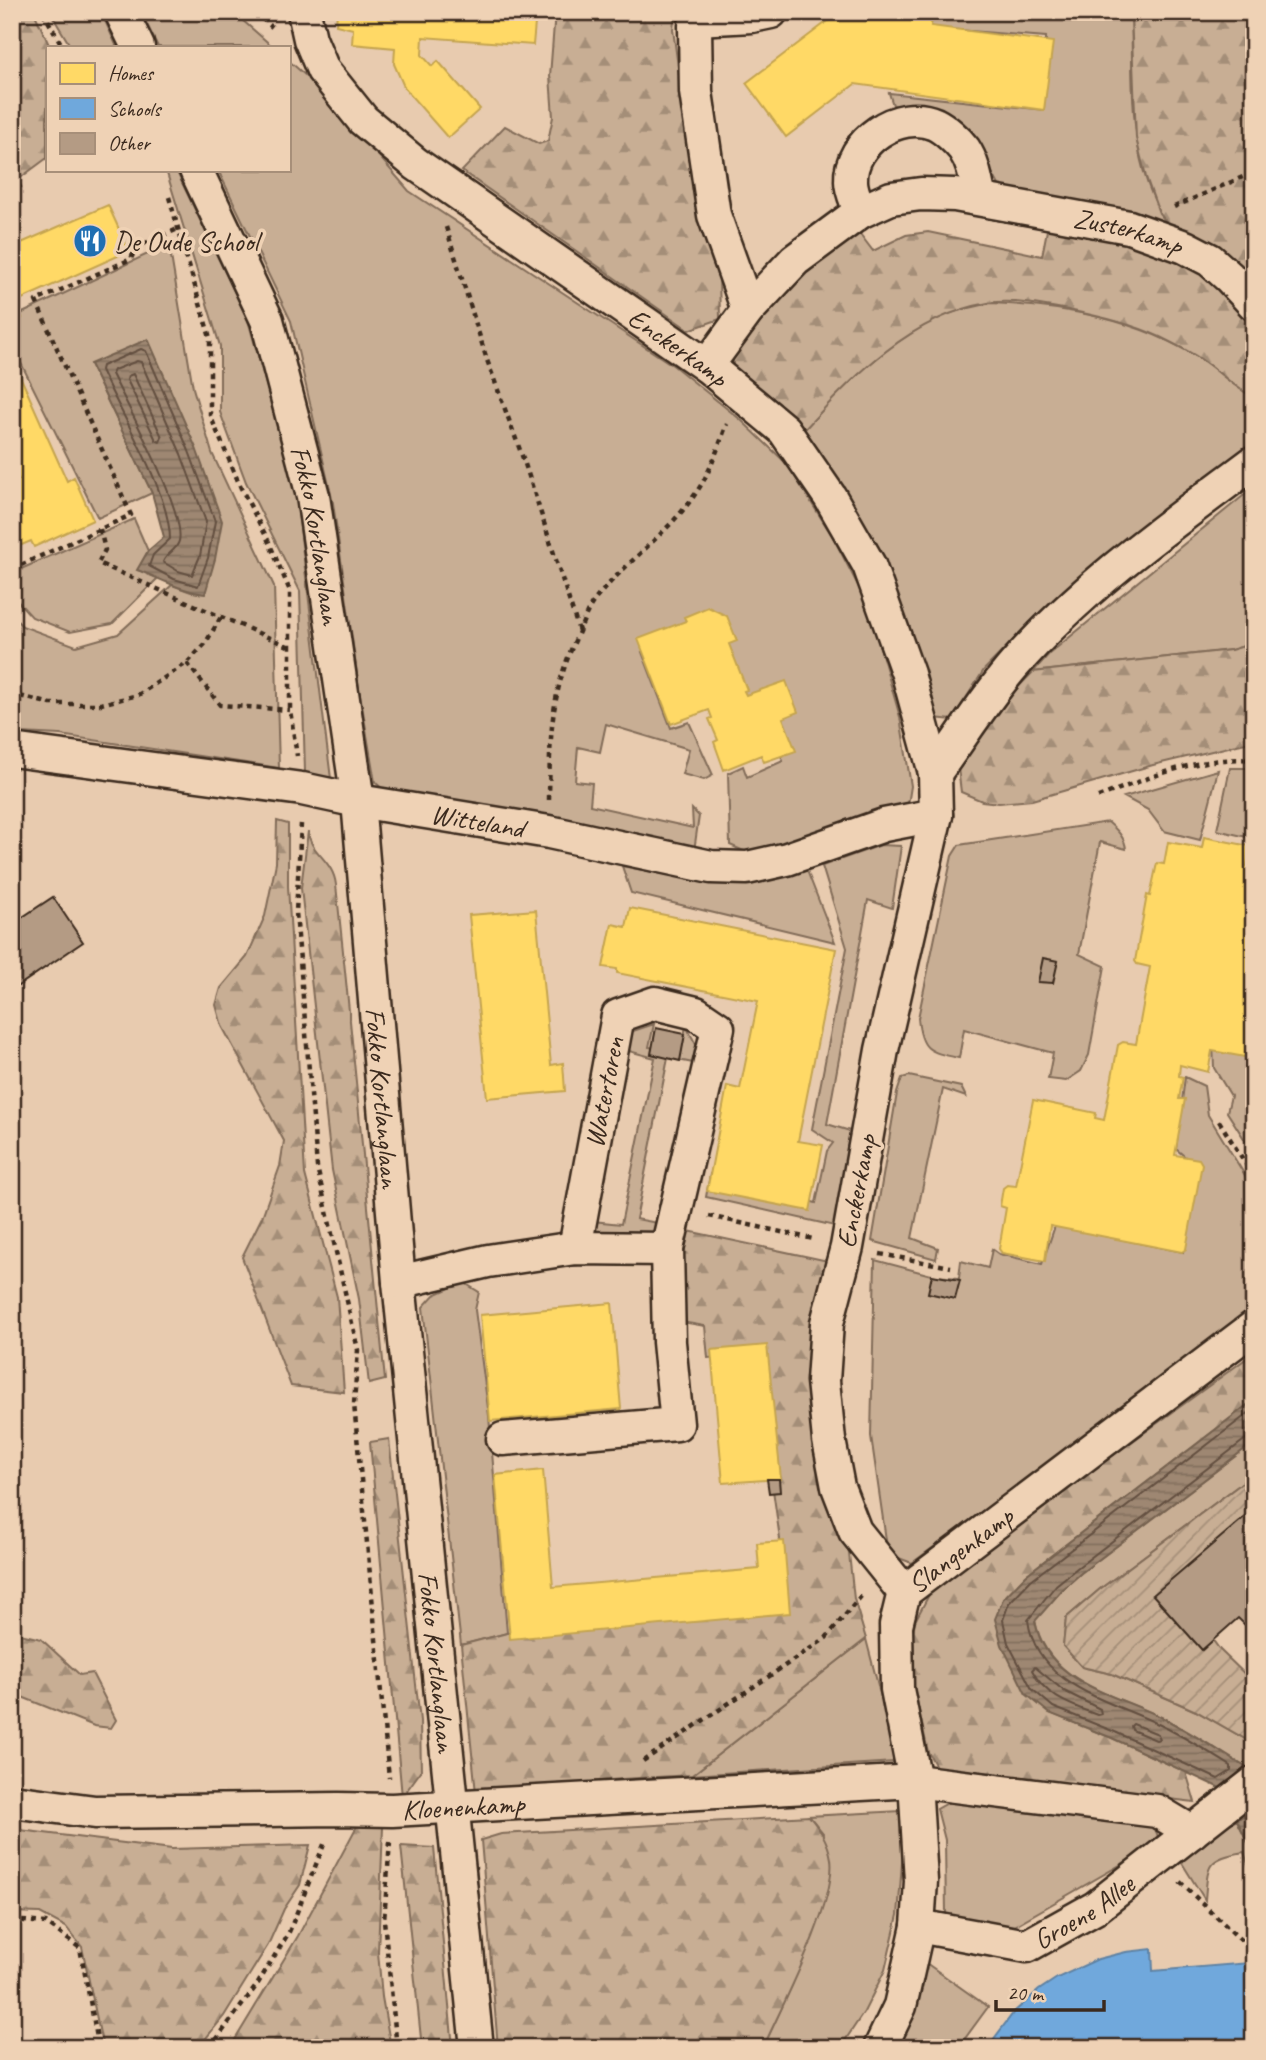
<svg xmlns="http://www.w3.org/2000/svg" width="1266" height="2060" font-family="Caveat,sans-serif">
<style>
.green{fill:#c8ae94;stroke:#826c59;stroke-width:2}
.forest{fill:url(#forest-firs);stroke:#826c59;stroke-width:2}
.garden{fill:url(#garden-furrows);stroke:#826c59;stroke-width:2}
.water{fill:url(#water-rules);stroke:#766250;stroke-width:2}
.homes{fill:#ffd966;stroke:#c4a450;stroke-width:2}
.schools{fill:#6fa8dc;stroke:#5f82a3;stroke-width:2}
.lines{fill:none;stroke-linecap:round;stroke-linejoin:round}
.shore{stroke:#634f40;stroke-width:2}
.building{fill:#b49b84;stroke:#3b2a1e;stroke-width:2}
.street-casing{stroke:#3b2a1e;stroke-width:37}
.path{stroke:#3b2a1e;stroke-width:4.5;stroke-dasharray:5 5;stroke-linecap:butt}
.street{stroke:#efd2b5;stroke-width:32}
.labels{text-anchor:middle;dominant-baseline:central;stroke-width:7;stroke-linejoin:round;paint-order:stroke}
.street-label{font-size:28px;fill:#3b2a1e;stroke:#efd2b5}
.poi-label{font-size:28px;fill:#3b2a1e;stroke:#efd2b5;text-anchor:start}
</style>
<defs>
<pattern id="forest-firs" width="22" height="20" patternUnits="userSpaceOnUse" patternTransform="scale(1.75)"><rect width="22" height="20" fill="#c8ae94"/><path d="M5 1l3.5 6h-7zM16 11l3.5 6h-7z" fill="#a48e78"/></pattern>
<pattern id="garden-furrows" width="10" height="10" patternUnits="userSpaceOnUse" patternTransform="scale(1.75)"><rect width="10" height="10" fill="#c8ae94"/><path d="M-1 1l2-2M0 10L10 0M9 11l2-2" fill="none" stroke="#a48e78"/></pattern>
<pattern id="water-rules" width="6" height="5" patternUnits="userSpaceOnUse" patternTransform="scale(1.75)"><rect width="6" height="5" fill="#9e8772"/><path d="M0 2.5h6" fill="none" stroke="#826f5d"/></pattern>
</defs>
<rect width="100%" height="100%" fill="#e8cbaf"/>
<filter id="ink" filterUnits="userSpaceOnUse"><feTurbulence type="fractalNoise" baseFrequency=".0143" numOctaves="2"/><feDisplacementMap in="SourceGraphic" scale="14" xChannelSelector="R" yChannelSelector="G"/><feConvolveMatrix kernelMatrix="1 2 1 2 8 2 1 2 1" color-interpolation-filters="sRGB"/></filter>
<g filter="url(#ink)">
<path class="green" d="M 50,12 L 101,12 L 117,47 L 71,47 Z
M 141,12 L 233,12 L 273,47 L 158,47 Z
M 924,12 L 1131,12 C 1134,85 1125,172 1174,231 L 1001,189 L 982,154 L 928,111 L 893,105 L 889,93 L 1044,110 L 1046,37 L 922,27 Z
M 289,61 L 321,89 L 409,191 L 674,366 L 741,420 L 787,464 L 833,537 L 868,605 L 900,717 L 911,786 L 908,805 L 782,846 L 746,852 L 730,845 L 728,773 L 743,766 L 747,777 L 783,761 L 757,693 L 739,701 L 712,621 L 642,652 L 671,728 L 689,722 L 713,775 L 704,780 L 682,774 L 689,749 L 606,724 L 600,752 L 578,747 L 575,781 L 592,783 L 590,805 L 693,828 L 692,809 L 699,816 L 694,851 L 385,791 L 375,782 L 359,688 L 333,503 L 291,321 L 218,170 L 289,170 Z
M 166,170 L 176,170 L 248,320 L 295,488 L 331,779 L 305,772 L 300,591 L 246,482 L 220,412 L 220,346 Z
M 169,244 L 193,388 L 212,453 L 274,586 L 279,768 L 60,735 L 21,733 L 18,660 L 12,656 L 12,615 L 22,626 L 76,646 L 118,634 L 172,585 L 191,592 L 205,593 L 90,364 L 152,493 L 98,518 L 12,345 L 12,318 Z
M 991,303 C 1064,306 1139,319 1202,360 C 1220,372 1234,388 1254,397 L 1254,444 L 1121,546 L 1044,609 L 984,670 L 952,720 L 935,718 C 915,608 860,525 803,431 C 843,387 896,332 954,312 C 966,308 979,306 991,303 Z
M 1254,487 L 1254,643 L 1231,650 L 1033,672 L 1049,654 Z
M 134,519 L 148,551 L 138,570 L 158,578 L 112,624 L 70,632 L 32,617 L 12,595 L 12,573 Z
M 1230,768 L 1254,768 L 1254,862 L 1243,861 L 1251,838 L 1217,830 Z
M 1218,770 L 1200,840 L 1164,831 L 1148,810 L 1124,797 Z
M 1108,822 C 1116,829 1125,837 1126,849 L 1100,842 L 1079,954 L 1105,966 L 1089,1055 L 1081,1071 L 1066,1081 L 1048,1079 L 1053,1053 L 964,1029 L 959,1058 C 929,1052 921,1051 918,1018 L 952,856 L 959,845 Z
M 881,845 L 901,846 L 892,908 L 868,900 L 827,1124 L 850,1131 L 835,1226 L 706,1197 L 710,1174 L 816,1203 L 827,1151 L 833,1143 L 812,1129 L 847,948 L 822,866 Z
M 622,866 L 679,877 L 731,879 L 806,868 L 835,942 L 631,893 Z
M 654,1024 L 649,1047 L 681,1053 L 686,1026 L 699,1050 L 698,1064 L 668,1058 L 636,1219 L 663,1224 L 663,1234 L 603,1239 L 594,1231 L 592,1221 L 621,1224 L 655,1058 L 625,1050 L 626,1036 L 633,1031 Z
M 1250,1033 L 1254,1039 L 1254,1154 L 1227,1112 L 1231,1096 L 1214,1068 L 1213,1043 Z
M 909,1076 L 961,1087 L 966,1097 L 943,1089 L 912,1238 L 938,1248 L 936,1259 L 872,1241 L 897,1093 L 902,1078 Z
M 1185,1077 L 1204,1086 L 1208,1115 L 1254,1190 L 1254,1310 L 912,1563 L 896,1557 L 887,1547 L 871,1436 L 875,1260 L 935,1276 L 959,1278 L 961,1261 L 988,1268 L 992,1249 L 999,1254 L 1042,1264 L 1055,1226 L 1183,1252 L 1196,1166 L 1176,1149 Z
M 463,1282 L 479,1292 L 475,1310 L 489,1416 L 507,1633 L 461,1645 L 423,1307 L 434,1295 Z
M 1254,1442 L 1254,1474 L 1100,1589 L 1066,1618 L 1063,1646 L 1082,1667 L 1112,1674 L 1196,1711 L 1254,1744 L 1254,1764 L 1247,1768 C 1219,1751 1192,1733 1163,1718 C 1115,1694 1046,1683 1035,1620 L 1062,1590 L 1081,1573 Z
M 866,1639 L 888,1724 L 895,1762 L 692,1775 Z
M 953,1800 L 1151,1818 L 1160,1842 L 1012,1927 L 946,1914 L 945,1840 L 937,1809 Z
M 901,1811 L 903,1850 L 898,1915 L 885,1970 L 864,2012 L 840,2048 L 763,2048 L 793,1983 L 823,1833 L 809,1816 Z
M 1237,1820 L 1254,1855 L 1254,1883 L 1244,1852 C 1206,1859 1208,1864 1205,1900 L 1177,1855 Z
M 926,1963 L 988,2007 L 958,2048 L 898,2048 L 909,2008 Z"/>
<path class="forest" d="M 12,12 L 34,12 L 50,47 L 47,47 L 47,158 L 12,184 Z
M 555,12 L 675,12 L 673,29 L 696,205 L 719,274 L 720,319 L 689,330 L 462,171 L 505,126 L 539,144 L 548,141 L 553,117 L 550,76 Z
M 1131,12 L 1254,12 L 1254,285 L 1174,231 L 1159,213 L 1146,177 L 1136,138 Z
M 1048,225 L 1148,245 L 1203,269 L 1254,321 L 1254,397 C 1234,388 1220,372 1202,360 C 1189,351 1174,344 1160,337 C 1133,324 1102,317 1073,311 C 1047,306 1015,299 988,303 C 912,316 853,376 803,431 L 733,372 L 733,358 L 748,331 L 814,258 L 857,230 L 873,251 L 906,235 L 928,232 L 1042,256 Z
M 1254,643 L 1254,741 L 1153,765 L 1032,800 L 999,803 L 982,801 L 961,792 L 958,768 L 966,749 L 989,717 L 1033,672 L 1231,650 Z
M 277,821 L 288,824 L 288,886 L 305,1174 L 337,1297 L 344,1392 L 291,1386 L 242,1257 L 262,1217 L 280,1166 L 284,1141 L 222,1026 L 216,1005 L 221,988 L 247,957 L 265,916 L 276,863 Z
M 308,831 C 310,854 333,859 336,885 C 354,1050 368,1215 385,1380 L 369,1384 L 359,1299 L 332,1170 L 301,888 Z
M 688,1231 L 833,1262 L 846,1526 L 854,1599 L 866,1639 L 692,1775 L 622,1779 L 476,1793 L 461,1645 L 507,1633 L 785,1608 L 780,1539 L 772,1483 L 761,1354 L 708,1358 L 705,1326 L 676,1321 L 679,1263 Z
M 1254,1353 L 1254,1400 L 1026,1575 L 1003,1599 L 1050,1713 L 1112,1738 L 1186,1772 L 1195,1802 L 939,1772 L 928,1752 L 908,1659 L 915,1621 L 931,1591 L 1014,1520 L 1104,1462 Z
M 389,1439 L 420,1721 L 421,1771 L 402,1797 L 370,1442 Z
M 12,1632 L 41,1639 L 80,1675 L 92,1673 L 116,1720 L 111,1728 L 94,1726 L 12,1693 Z
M 809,1816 C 820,1829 828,1841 831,1859 C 837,1901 782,2006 763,2048 L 498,2048 L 481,1840 L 501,1834 Z
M 358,1824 L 383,1827 L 378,1952 L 382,1997 L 391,2048 L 230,2048 L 298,1936 Z
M 12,1829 L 172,1849 L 310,1845 L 300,1885 L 284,1909 L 268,1945 L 224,2016 L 198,2048 L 103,2048 L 82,1947 L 66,1927 L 40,1913 L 12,1912 Z
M 401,1846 L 434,1848 L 453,2048 L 422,2048 Z"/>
<path class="garden" d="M 1254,1474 L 1254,1521 L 1178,1592 L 1220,1650 L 1254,1683 L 1254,1744 L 1196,1711 L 1112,1674 L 1082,1667 L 1063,1646 L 1066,1618 L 1100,1589 Z"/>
<path class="water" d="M 148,339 L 196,448 L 222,521 L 215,559 L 205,594 C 180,591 160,578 137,570 L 148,551 L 164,537 L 152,493 L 90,364 Z
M 1254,1400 L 1254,1442 L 1081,1573 L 1062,1590 L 1035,1621 C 1046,1683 1115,1694 1163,1718 C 1192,1733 1219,1751 1247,1768 L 1220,1788 L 1112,1738 L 1049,1713 L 1026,1694 L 1002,1645 L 995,1619 L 1003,1599 L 1026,1575 Z
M 1254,1809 L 1254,1855 L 1237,1820 Z"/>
<path class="homes" d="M 337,12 L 536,12 L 533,45 L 423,37 L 422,55 L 432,66 L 438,61 L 480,109 L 448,138 L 405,89 L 394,64 L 395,48 L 352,44 L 353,29 L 336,25 Z
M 847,12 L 933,12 L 931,26 L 1053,42 L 1044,110 L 855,84 L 786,137 L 746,83 L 837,14 L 847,16 Z
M 108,205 L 129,251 L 15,302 L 22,318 L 12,322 L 12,247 Z
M 12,358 L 67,481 L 74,477 L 93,520 L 34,547 L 31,541 L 12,549 L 12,484 L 19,480 L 12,465 Z
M 708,607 L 727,616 L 737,641 L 729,644 L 747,690 L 744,691 L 746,695 L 786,681 L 798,712 L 783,718 L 796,751 L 764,762 L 761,755 L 724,770 L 714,742 L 718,740 L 709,719 L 712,718 L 709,710 L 671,724 L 638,639 L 686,621 L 684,617 Z
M 1204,837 L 1250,846 L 1247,866 L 1254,867 L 1254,1039 L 1249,1038 L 1245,1057 L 1212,1051 L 1208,1072 L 1180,1065 L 1179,1076 L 1183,1077 L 1179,1099 L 1185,1099 L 1175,1155 L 1199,1159 L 1202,1164 L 1186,1249 L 1182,1252 L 1050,1226 L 1045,1261 L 1002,1253 L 999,1249 L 1006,1208 L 1000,1206 L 1003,1188 L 1007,1185 L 1016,1186 L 1033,1100 L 1096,1113 L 1095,1118 L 1104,1120 L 1118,1045 L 1123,1042 L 1136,1044 L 1150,967 L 1137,964 L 1135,961 L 1147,895 L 1150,896 L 1157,863 L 1164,864 L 1168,842 L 1202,848 Z
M 630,908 L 836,949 L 798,1141 L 823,1145 L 810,1211 L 707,1191 L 727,1086 L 740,1089 L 758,1001 L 617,973 L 617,969 L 603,967 L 612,924 L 626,927 Z
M 536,910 L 551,1065 L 563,1063 L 565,1091 L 487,1098 L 469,915 Z
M 612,1303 L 621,1409 L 490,1421 L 480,1315 Z
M 767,1345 L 781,1479 L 723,1483 L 711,1350 Z
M 543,1470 L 553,1587 L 759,1569 L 757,1543 L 784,1541 L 790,1613 L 510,1639 L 495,1475 Z"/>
<path class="schools" d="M 1152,1949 L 1153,1971 L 1249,1963 L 1254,2048 L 987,2048 L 1014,2012 L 1039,1990 L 1057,1978 L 1098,1959 L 1126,1952 Z"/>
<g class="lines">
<path class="shore" d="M 141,349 L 146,351 L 189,451 L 215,521 L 208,558 L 198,586 L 174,579 L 149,566 L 153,555 L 170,539 C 170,493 121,414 101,370 L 102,366 Z
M 137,361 L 141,362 L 181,454 L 206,522 L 200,556 L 192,575 L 178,571 L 163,562 C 166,554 177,550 179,541 C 186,512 127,405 112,374 L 114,370 Z
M 133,374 L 162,437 L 160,442 L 156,440 L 127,380 L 128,376 Z
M 1254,1409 L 1031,1580 L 1009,1603 L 1003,1620 L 1008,1643 L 1032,1689 L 1053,1707 L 1115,1732 L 1218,1779 L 1231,1771 L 1231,1766 C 1207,1751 1182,1735 1156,1723 C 1107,1700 1036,1684 1028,1620 L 1056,1585 L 1077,1568 L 1247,1438 L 1254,1436
M 1035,1667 L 1064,1691 L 1100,1709 L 1101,1714 L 1097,1715 C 1071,1705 1045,1697 1032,1670 Z
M 1133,1724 L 1158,1734 L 1160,1739 L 1156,1740 L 1132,1730 L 1131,1726 Z"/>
</g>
<path class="building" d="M 12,168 L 21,187 L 12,191 Z
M 53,897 L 83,942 L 12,990 L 12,924 Z
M 1043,958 L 1058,961 L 1053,983 L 1038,982 Z
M 656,1028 L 685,1034 L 680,1061 L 651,1054 Z
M 932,1275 L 960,1280 L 955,1299 L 928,1293 Z
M 767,1479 L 779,1479 L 780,1492 L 769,1493 Z
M 1254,1509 L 1254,1617 L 1245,1625 L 1238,1618 L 1202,1650 L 1153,1595 Z"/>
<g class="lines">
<defs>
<g id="street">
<path d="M 121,12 L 138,47"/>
<path id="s1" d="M 304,12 L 310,39 L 323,70 L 363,120 L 416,164 L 707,366 L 784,430 L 830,497 L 869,565 L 908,674 L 935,773 L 936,815 L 882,1050 L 847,1247 L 827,1323 L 823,1381 L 829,1440 L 838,1487 L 855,1531 L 904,1592"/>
<path d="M 697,12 L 695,26 L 696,92 L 714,215 L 748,310"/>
<path d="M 696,19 L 752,16 L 771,12"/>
<path id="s2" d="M 196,170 L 267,320 L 313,496 L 358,801 L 399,1282 L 477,2048"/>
<path d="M 860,212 C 857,202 851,191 851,181 C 849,142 899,108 935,124 C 945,129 957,140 964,149 C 974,164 976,181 980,199"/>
<path id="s3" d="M 707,366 L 748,310 L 795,260 L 860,212 L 891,198 L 921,194 L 955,195 L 1129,227 L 1185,247 L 1210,260 L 1229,277 L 1254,304"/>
<path id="s4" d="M 12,750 L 302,789 L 358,801 L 549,832 L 711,867 L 747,868 L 787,859 L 884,825 L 936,815"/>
<path d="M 935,773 C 961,738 985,698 1014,665 C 1083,586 1170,525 1254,462"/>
<path d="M 399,1282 L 488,1261 L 575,1248 L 667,1249"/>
<path d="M 503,1439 L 677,1424 L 669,1342 L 667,1249 L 718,1028 L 696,1013 L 655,1003 L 618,1016 L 575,1248"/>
<path id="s5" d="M 12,1801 L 95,1812 L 338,1809 L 392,1810 L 915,1781 L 1157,1811 L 1192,1832"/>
<path id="s6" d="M 918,1926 L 1027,1946 L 1095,1908 L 1254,1783"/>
<path id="s7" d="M 880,2048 L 900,2006 L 918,1926 L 921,1881 L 915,1781 L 897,1689 L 896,1625 L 904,1592 L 1254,1327"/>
</g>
</defs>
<use href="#street" class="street-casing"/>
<path class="path" d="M 43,12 L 63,47
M 254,12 L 272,27
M 169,197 L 210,338 L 210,415 L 241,488 L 268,540 L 290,591 L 290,710 L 297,756
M 1174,207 L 1254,172
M 446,227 L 487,360 L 524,461 L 579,631
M 100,529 L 105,550 L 98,563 L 288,646
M 12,569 L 131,515 L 36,301 L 131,259 L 136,247 L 178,229
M 187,663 L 220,705 L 290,710
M 20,696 L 51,704 L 101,704 L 138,695 L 187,663 L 205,644 L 221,617
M 1098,797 C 1150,778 1198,755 1254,760
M 549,800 C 550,736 550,693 578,634 C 583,623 587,610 594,601 C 628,558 679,527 705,478 C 714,461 720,442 727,424
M 301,824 L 296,912 L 317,1167 L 358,1350 L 354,1404 L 389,1778
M 1219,1121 L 1254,1177
M 709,1216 L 813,1239
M 880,1254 L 951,1267
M 643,1761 L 826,1638 L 863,1594
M 390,1842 L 384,1920 L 397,2048
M 1180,1882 L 1248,1947 L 1254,1992
M 12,1920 L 46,1923 L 80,1948 L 99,2048
M 210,2048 L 257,1985 L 289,1932 L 325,1842"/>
<use href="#street" class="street"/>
</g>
</g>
<defs>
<symbol id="restaurant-disc" viewBox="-11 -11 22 22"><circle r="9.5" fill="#1f6fb2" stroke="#efd2b5"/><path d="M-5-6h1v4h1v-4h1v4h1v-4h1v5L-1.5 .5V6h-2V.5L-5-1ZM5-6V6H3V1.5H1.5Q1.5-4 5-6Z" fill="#fff"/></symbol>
</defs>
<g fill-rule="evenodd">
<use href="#restaurant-disc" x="71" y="222" width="38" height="38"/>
</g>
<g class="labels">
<g class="street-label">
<text stroke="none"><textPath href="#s3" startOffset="494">Zusterkamp</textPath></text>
<text stroke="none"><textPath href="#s1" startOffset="514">Enckerkamp</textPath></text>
<text stroke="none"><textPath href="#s2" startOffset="387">Fokko Kortlanglaan</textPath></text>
<text stroke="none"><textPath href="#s4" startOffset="471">Witteland</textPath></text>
<text transform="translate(604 1092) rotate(-79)">Watertoren</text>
<text stroke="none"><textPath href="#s2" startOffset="954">Fokko Kortlanglaan</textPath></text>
<text transform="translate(856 1191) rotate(-79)">Enckerkamp</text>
<text stroke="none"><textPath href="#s7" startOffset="536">Slangenkamp</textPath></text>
<text stroke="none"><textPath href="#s2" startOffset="1521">Fokko Kortlanglaan</textPath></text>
<text stroke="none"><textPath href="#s5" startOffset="452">Kloenenkamp</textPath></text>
<text stroke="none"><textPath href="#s6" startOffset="177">Groene Allee</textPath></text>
</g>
<g class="poi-label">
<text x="114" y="241">De Oude School</text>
</g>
</g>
<rect width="1266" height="2060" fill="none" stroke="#efd2b5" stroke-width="42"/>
<rect x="21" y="21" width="1224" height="2018" fill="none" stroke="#3b2a1e" stroke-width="2.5" filter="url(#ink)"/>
<rect x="46" y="46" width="245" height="126" fill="#efd2b5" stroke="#a78f79" stroke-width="2"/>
<rect x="60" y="63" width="35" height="21" fill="#ffd966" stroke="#a78f79" stroke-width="2"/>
<text x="108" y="80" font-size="21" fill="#3b2a1e">Homes</text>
<rect x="60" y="98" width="35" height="21" fill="#6fa8dc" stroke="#a78f79" stroke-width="2"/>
<text x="108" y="116" font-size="21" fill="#3b2a1e">Schools</text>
<rect x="60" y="133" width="35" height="21" fill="#b49b84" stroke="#a78f79" stroke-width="2"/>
<text x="108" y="150" font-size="21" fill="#3b2a1e">Other</text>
<path d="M996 2000v10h108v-10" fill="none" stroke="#3b2a1e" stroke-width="3.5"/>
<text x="1007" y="2000" font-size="21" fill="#3b2a1e" stroke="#efd2b5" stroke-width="5" paint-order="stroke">20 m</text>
</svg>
